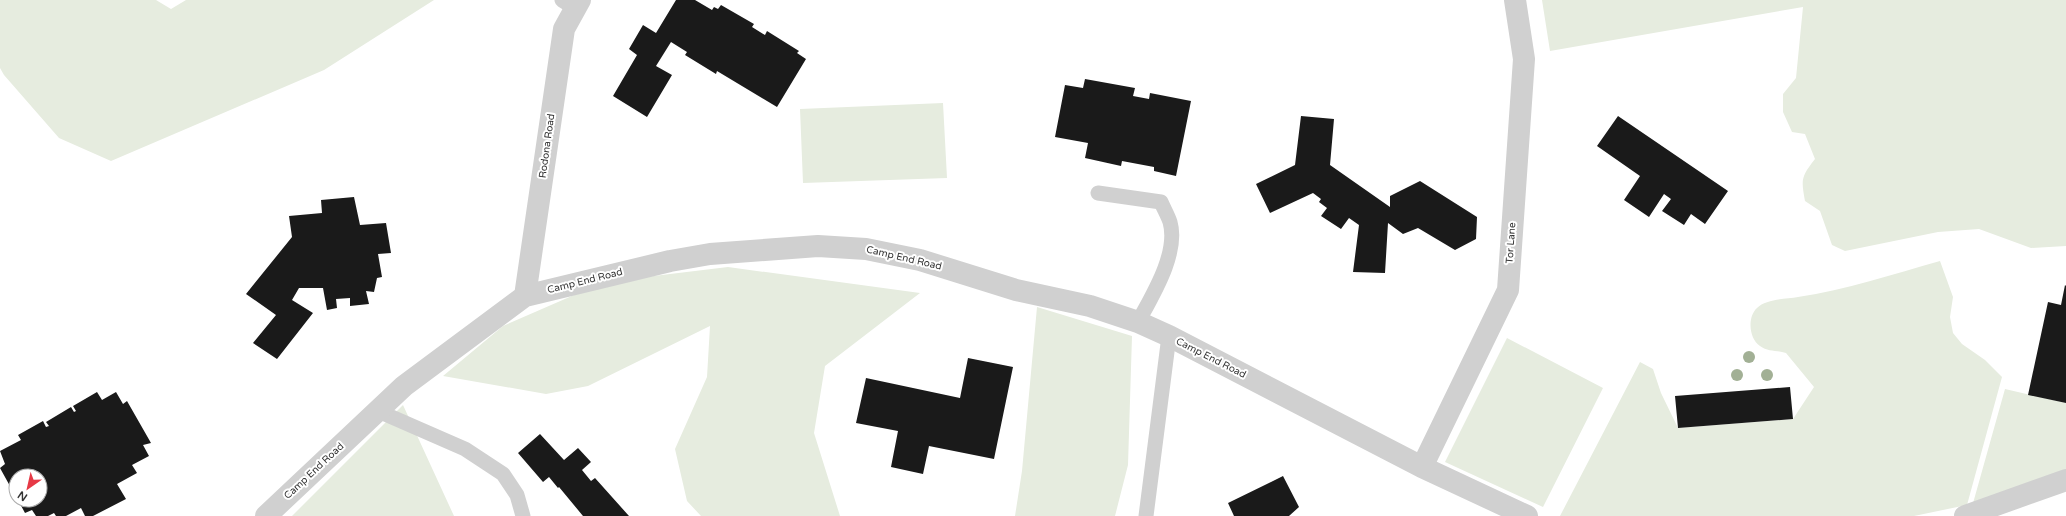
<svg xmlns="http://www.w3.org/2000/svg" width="2066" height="516" font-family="'Varela Round',sans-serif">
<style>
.green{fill:#e6ecdf}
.building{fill:#1a1a1a}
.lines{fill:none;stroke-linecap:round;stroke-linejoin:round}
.service{stroke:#d0d0d0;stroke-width:15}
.minor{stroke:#d0d0d0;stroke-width:22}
.tree{fill:#a2b095}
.labels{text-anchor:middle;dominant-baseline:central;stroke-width:4;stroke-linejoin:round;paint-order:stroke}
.street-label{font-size:10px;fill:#333;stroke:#fff}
</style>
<rect width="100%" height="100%" fill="#fff"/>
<path class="green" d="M 0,0 L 156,0 L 171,9 L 186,0 L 434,0 L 324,70 L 111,161 L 59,138 L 4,75 L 0,68 Z
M 1542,0 L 2066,0 L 2066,246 L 2031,248 L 1979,229 L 1938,232 L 1845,251 L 1832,245 L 1820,211 L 1805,201 C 1801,179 1801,177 1815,159 L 1805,134 L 1792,132 L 1783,112 L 1783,94 L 1796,78 L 1803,7 L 1550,51 Z
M 943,103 L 947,178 L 803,183 L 800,109 Z
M 1940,261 L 1953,297 L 1950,317 L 1953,333 L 1962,344 L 1985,360 L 2002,377 L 1967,505 L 1914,516 L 1560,516 L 1640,362 L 1653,369 L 1661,393 L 1678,428 L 1793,419 L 1814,387 L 1786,353 C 1777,350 1768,352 1760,346 C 1749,339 1747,317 1757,308 C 1766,299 1786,299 1798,297 C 1846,290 1893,274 1940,261 Z
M 728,267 L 920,293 L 825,366 L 814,433 L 840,516 L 701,516 L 687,501 L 675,449 L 707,377 L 710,326 L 588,386 L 546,394 L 443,376 L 503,326 L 604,282 Z
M 1037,307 L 1132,336 L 1128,465 L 1115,516 L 1015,516 L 1022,471 Z
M 1507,338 L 1603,388 L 1543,507 L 1445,462 Z
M 2005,389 L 2066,403 L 2066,480 L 1970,514 Z
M 403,405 L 454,516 L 292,516 Z"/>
<path class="building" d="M 676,0 L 695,0 L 712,10 L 714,7 L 718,9 L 721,5 L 754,24 L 752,27 L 765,35 L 767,31 L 799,51 L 797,53 L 806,59 L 777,107 L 717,71 L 716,74 L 685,55 L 687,52 L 671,42 L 656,66 L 672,75 L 647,117 L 613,96 L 637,55 L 629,49 L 643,25 L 656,33 Z
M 1085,79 L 1135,88 L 1133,96 L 1149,99 L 1150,93 L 1191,101 L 1176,176 L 1154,171 L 1154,167 L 1122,161 L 1121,166 L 1085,158 L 1088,143 L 1055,137 L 1065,85 L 1083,88 Z
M 1301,116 L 1334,119 L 1330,165 L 1390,207 L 1390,196 L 1420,181 L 1477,217 L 1476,239 L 1455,250 L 1418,228 L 1403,234 L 1388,223 L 1385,273 L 1353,272 L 1359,225 L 1349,218 L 1341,229 L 1321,216 L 1327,208 L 1319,202 L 1321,199 L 1313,193 L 1270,213 L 1256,184 L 1295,165 Z
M 1618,116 L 1728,191 L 1705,224 L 1691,214 L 1684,225 L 1662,211 L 1671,199 L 1664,194 L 1649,217 L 1624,200 L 1640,176 L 1597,146 Z
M 354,197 L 360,225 L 386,223 L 391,253 L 378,254 L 382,277 L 377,278 L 374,292 L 366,291 L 369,304 L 350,306 L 350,298 L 336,299 L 337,308 L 327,310 L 323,288 L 299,288 L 292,300 L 313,313 L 277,359 L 253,343 L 276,315 L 246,294 L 292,237 L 289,216 L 322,213 L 321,200 Z
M 2065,285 L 2066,286 L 2066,403 L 2028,395 L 2048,302 L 2061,305 Z
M 968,358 L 1013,367 L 994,459 L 929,446 L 923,474 L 891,467 L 898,431 L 856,423 L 866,378 L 960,398 Z
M 1790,387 L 1793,419 L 1678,428 L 1675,396 Z
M 97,392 L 102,400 L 116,392 L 123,404 L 127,401 L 151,443 L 143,445 L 149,456 L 132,465 L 137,473 L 117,484 L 126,499 L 93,516 L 85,516 L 81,508 L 66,516 L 56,516 L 54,513 L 48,516 L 36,516 L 32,510 L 25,513 L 18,500 L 40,500 L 40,476 L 16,476 L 16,497 L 0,468 L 5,464 L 0,451 L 21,440 L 18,435 L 43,421 L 46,427 L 49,426 L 46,422 L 71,407 L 74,412 L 76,411 L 73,406 Z
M 540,434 L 564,460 L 578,448 L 591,462 L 582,470 L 591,481 L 595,478 L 629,516 L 583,516 L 559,487 L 558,488 L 549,477 L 543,482 L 518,453 Z
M 1283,476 L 1299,507 L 1289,516 L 1234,516 L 1228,503 Z"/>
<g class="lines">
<path class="service" d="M 562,0 L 575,8
M 1098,193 L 1161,202 C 1164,209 1168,216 1170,222 C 1179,253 1152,296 1138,322
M 378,411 L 465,449 L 503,474 L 517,495 L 523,516
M 1146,516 L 1169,336"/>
<path class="minor" d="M 525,296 L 564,29 L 580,0
M 1422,467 L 1508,290 L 1524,59 L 1515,0
M 266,516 L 404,386 L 525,296 L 670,261 L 710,254 L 818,246 L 866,249 L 920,260 L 1016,290 L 1090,306 L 1138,322 L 1169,336 L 1422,467 L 1527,516
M 1965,516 L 2066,480"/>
</g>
<g class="tree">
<circle cx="1749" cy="357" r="6"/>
<circle cx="1737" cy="375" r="6"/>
<circle cx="1767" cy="375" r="6"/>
</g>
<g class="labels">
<g class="street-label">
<text transform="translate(547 146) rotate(-82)">Rodona Road</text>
<text transform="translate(1511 243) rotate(-86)">Tor Lane</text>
<text transform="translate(904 258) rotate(13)">Camp End Road</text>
<text transform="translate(585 281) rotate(-14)">Camp End Road</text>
<text transform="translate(1211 358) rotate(27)">Camp End Road</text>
<text transform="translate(314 471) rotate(-43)">Camp End Road</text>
</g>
</g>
<g transform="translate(28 488) rotate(214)"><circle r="19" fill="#ffffff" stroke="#adadad"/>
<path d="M0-3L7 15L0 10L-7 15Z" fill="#e63946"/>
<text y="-6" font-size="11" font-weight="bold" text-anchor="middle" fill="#333333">N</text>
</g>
</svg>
